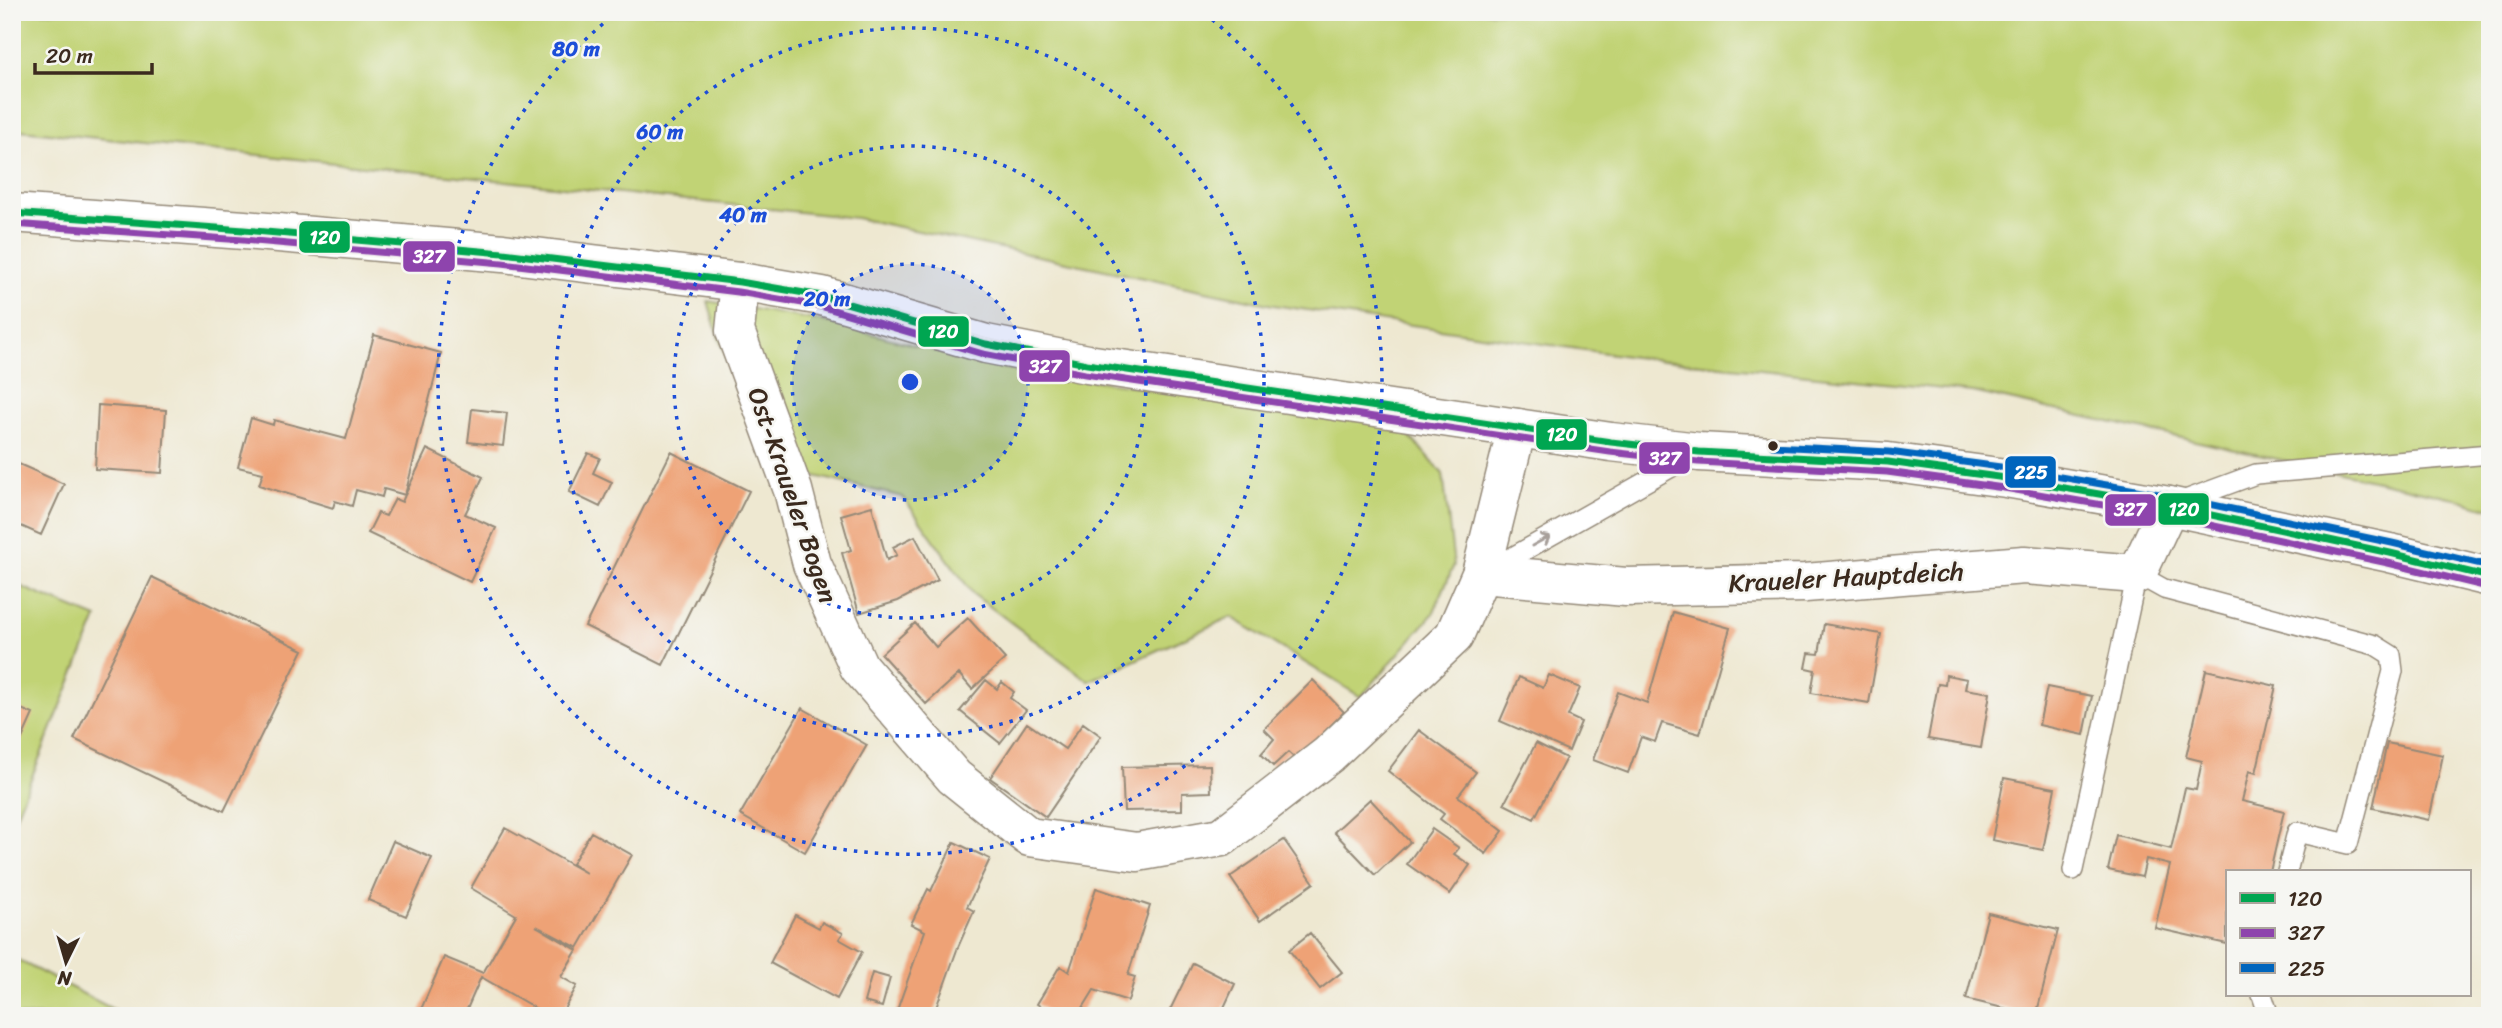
<svg xmlns="http://www.w3.org/2000/svg" width="2502" height="1028" font-family="Sriracha,sans-serif">
<style>
.green{fill:#c1d375;stroke:#7e7e4a;stroke-width:2}
.building{fill:#eea276}
.lines{fill:none;stroke-linecap:round;stroke-linejoin:round}
.lane-casing{stroke:#948978;stroke-width:22}
.street-casing{stroke:#948978;stroke-width:41}
.secondary-casing{stroke:#948978;stroke-width:41}
.lane{stroke:#fff;stroke-width:19}
.street{stroke:#fff;stroke-width:38}
.secondary{stroke:#fff;stroke-width:38}
.bus-1-casing{stroke:#f6f6f2;stroke-width:12}
.bus-2-casing{stroke:#f6f6f2;stroke-width:12}
.bus-3-casing{stroke:#f6f6f2;stroke-width:12}
.bus-1{stroke:#00a651;stroke-width:7}
.bus-2{stroke:#8e44ad;stroke-width:7}
.bus-3{stroke:#0065bd;stroke-width:7}
.oneway{stroke:#a79f9a}
.ring{fill:none;stroke:#1d4ed8;stroke-width:3.5;stroke-dasharray:3.5 7}
.bus-dot{fill:#3b2a1e;stroke:#f6f6f2;stroke-width:2.5}
.labels{text-anchor:middle;dominant-baseline:central;stroke-width:5;stroke-linejoin:round;paint-order:stroke}
.street-label{font-size:26px;fill:#3b2a1e;stroke:#f6f6f2}
.centre{fill:#1d4ed8;stroke:#f6f6f2;stroke-width:3.5}
.ring-label{font-size:21px;text-anchor:middle;font-weight:bold;fill:#1d4ed8;stroke:#f6f6f2;stroke-width:5;stroke-linejoin:round;paint-order:stroke}
.line-badge{stroke:#f6f6f2;stroke-width:2.5}
.badge-label{font-size:19px;text-anchor:middle;font-weight:bold;fill:#fff}
</style>
<rect width="100%" height="100%" fill="#f6f6f2"/>
<filter id="ink" filterUnits="userSpaceOnUse"><feTurbulence type="fractalNoise" baseFrequency=".0143" numOctaves="2"/><feDisplacementMap in="SourceGraphic" scale="14" xChannelSelector="R" yChannelSelector="G"/><feConvolveMatrix kernelMatrix="1 2 1 2 8 2 1 2 1" color-interpolation-filters="sRGB"/></filter>
<filter id="wash" filterUnits="userSpaceOnUse"><feTurbulence type="fractalNoise" baseFrequency=".00686" numOctaves="4" result="noise"/><feDisplacementMap in="SourceGraphic" scale="28" xChannelSelector="R" yChannelSelector="G"/><feGaussianBlur stdDeviation="1.57" result="paint"/><feColorMatrix in="noise" values="0 0 0 0 0 0 0 0 0 0 0 0 0 0 0 0 0 1.4 0 .05"/><feComposite in="paint" operator="in"/></filter>
<g filter="url(#wash)">
<rect width="100%" height="100%" fill="#eee8d1"/>
<path class="green" d="M 12,12 L 2490,12 L 2490,509 L 2454,498 L 1973,392 L 1634,357 L 1273,305 L 856,218 L 12,129 Z
M 708,301 L 832,323 L 995,367 L 1397,422 L 1443,474 L 1454,565 L 1433,614 L 1361,697 L 1231,617 L 1089,681 L 973,594 L 903,497 L 769,465 L 718,336 Z
M 12,583 L 97,618 L 12,825 Z
M 12,957 L 126,1016 L 12,1016 Z"/>
<g id="blocks">
<path class="building" d="M 374,335 L 441,353 L 405,495 L 427,449 L 483,477 L 465,514 L 496,528 L 470,582 L 368,533 L 378,513 L 386,516 L 395,499 L 402,502 L 405,495 L 384,489 L 382,497 L 356,490 L 352,506 L 335,501 L 333,508 L 259,485 L 263,473 L 238,467 L 251,418 L 273,425 L 274,420 L 346,439 Z
M 98,405 L 166,410 L 162,473 L 95,469 Z
M 472,409 L 507,413 L 503,446 L 468,442 Z
M 671,452 L 749,491 L 663,665 L 585,626 Z
M 588,453 L 600,458 L 593,473 L 612,482 L 600,507 L 569,492 Z
M 12,461 L 64,484 L 41,535 L 12,522 Z
M 872,506 L 887,560 L 897,555 L 893,547 L 915,536 L 938,580 L 898,601 L 859,613 L 842,553 L 851,550 L 841,515 Z
M 152,577 L 303,650 L 224,811 L 74,739 Z
M 1673,612 L 1730,628 L 1700,734 L 1662,723 L 1655,742 L 1641,737 L 1628,773 L 1593,760 L 1618,692 L 1647,703 Z
M 968,618 L 1005,659 L 972,689 L 959,674 L 926,704 L 881,654 L 915,623 L 936,647 Z
M 1824,624 L 1881,634 L 1869,703 L 1811,693 L 1815,670 L 1806,668 L 1809,653 L 1819,654 Z
M 2206,670 L 2276,686 L 2256,773 L 2249,771 L 2242,801 L 2284,811 L 2270,872 L 2227,872 L 2227,944 L 2155,928 L 2170,865 L 2146,859 L 2142,877 L 2108,870 L 2116,835 L 2171,849 L 2185,788 L 2196,790 L 2202,761 L 2186,757 Z
M 1549,675 L 1580,688 L 1568,716 L 1581,722 L 1569,751 L 1500,721 L 1519,677 L 1543,688 Z
M 1946,675 L 1967,679 L 1965,689 L 1990,693 L 1981,748 L 1928,739 L 1938,684 L 1945,685 Z
M 986,680 L 997,689 L 1002,682 L 1014,692 L 1010,698 L 1026,710 L 1000,743 L 960,711 Z
M 1313,680 L 1344,712 L 1297,760 L 1288,752 L 1273,766 L 1261,754 L 1274,739 L 1264,729 Z
M 2047,687 L 2092,696 L 2084,735 L 2039,725 Z
M 12,705 L 33,714 L 12,761 Z
M 802,708 L 867,745 L 805,852 L 740,815 Z
M 1027,723 L 1065,749 L 1083,723 L 1101,736 L 1046,817 L 990,778 Z
M 1419,730 L 1476,772 L 1458,796 L 1503,831 L 1486,854 L 1440,819 L 1444,814 L 1388,771 Z
M 1536,743 L 1566,758 L 1534,819 L 1504,804 Z
M 2387,743 L 2443,755 L 2429,820 L 2373,808 Z
M 1210,765 L 1211,792 L 1182,793 L 1182,810 L 1124,811 L 1122,767 Z
M 2004,778 L 2055,788 L 2043,850 L 1992,840 Z
M 1370,799 L 1410,842 L 1375,875 L 1334,832 Z
M 505,828 L 586,873 L 572,864 L 591,832 L 632,855 L 578,948 L 536,926 L 577,950 L 561,977 L 577,986 L 560,1016 L 549,1016 L 481,977 L 464,1016 L 418,1016 L 444,957 L 483,973 L 516,915 L 471,888 Z
M 1432,829 L 1459,848 L 1454,854 L 1470,865 L 1450,894 L 1407,864 Z
M 1284,840 L 1314,883 L 1260,921 L 1230,877 Z
M 393,841 L 432,858 L 406,916 L 368,900 Z
M 954,842 L 990,859 L 967,907 L 974,911 L 958,947 L 933,1016 L 895,1016 L 925,931 L 911,924 L 928,889 L 931,891 Z
M 1096,888 L 1150,906 L 1128,975 L 1135,977 L 1128,1001 L 1094,990 L 1078,1016 L 1055,1016 L 1037,1004 L 1060,966 L 1069,972 Z
M 1988,913 L 2058,930 L 2036,1016 L 1966,999 Z
M 795,915 L 819,928 L 822,922 L 843,933 L 839,939 L 862,952 L 837,999 L 770,963 Z
M 1310,933 L 1342,972 L 1320,989 L 1289,950 Z
M 1193,963 L 1235,984 L 1220,1016 L 1167,1016 Z
M 872,973 L 890,978 L 882,1007 L 864,1002 Z"/>
</g>
</g>
<g filter="url(#ink)">
<use href="#blocks" fill-opacity="0" stroke="#948978" stroke-width="2"/>
<g class="lines">
<defs>
<path id="lane" d="M 2180,502 L 2256,474 L 2490,454
M 1488,571 L 1691,456
M 2073,870 L 2137,574 L 2164,589 L 2375,645 L 2391,655 L 2393,671 L 2348,844 L 2297,832 L 2287,872
M 2262,995 L 2269,1016"/>
<path id="street" d="M 740,282 L 735,331 L 793,490 L 812,564 L 859,667 L 954,777 L 1029,837 L 1137,852 L 1222,837 L 1328,755 L 1454,636 L 1481,574 L 1517,428
M 1481,574 L 1626,587 L 1805,583 L 2024,565 L 2137,574 L 2169,506"/>
<path id="secondary" d="M 12,213 L 244,230 L 503,253 L 740,282 L 822,296 L 986,344 L 1087,364 L 1611,442 L 1699,452 L 1888,462 L 2006,478 L 2169,506 L 2390,553 L 2490,577"/>
</defs>
<use href="#lane" class="lane-casing"/>
<use href="#street" class="street-casing"/>
<use href="#secondary" class="secondary-casing"/>
<use href="#lane" class="lane"/>
<use href="#street" class="street"/>
<use href="#secondary" class="secondary"/>
<defs>
<path id="bus-1" d="M 12,213 L 244,230 L 503,253 L 740,282 L 822,296 L 986,344 L 1087,364 L 1611,442 L 1699,452 L 1888,462 L 2006,478 L 2169,506 L 2390,553 L 2490,577"/>
<path id="bus-2" d="M 12,224 L 243,240 L 502,263 L 738,292 L 820,306 L 983,354 L 1085,374 L 1610,452 L 1698,462 L 1887,472 L 2004,488 L 2167,516 L 2388,563 L 2488,587"/>
<path id="bus-3" d="M 1773,446 L 1889,452 L 2008,468 L 2171,496 L 2392,543 L 2490,566"/>
</defs>
<use href="#bus-1" class="bus-1-casing"/>
<use href="#bus-2" class="bus-2-casing"/>
<use href="#bus-3" class="bus-3-casing"/>
<use href="#bus-1" class="bus-1"/>
<use href="#bus-2" class="bus-2"/>
<use href="#bus-3" class="bus-3"/>
</g>
<defs><path id="oneway-shaft" d="M-6 0H5M1.5-3L5.5 0L1.5 3" fill="none" stroke-width="1.6" stroke-linecap="round" stroke-linejoin="round" transform="scale(1.75)"/></defs>
<use class="oneway" href="#oneway-shaft" transform="translate(1541 541) rotate(-29)"/>
</g>
<circle cx="910" cy="382" r="118" fill="#1d4ed8" fill-opacity=".12"/>
<g class="ring">
<circle cx="910" cy="382" r="118"/>
<circle cx="910" cy="382" r="236"/>
<circle cx="910" cy="382" r="354"/>
<path d="M1204 13A472 472 0 1 1 616 13"/>
</g>
<circle class="bus-dot" cx="1773" cy="446" r="6"/>
<g class="labels">
<g class="street-label">
<text transform="translate(793 495) rotate(71)">Ost-Kraueler Bogen</text>
<text transform="translate(1846 577) rotate(-3)">Kraueler Hauptdeich</text>
</g>
</g>
<circle cx="910" cy="382" r="10" class="centre"/>
<g class="ring-label">
<text x="576" y="56">80 m</text>
<text x="660" y="139">60 m</text>
<text x="743" y="222">40 m</text>
<text x="827" y="306">20 m</text>
</g>
<g class="line-badge">
<rect x="298" y="220" width="53" height="34" rx="7" fill="#00a651"/>
<rect x="402" y="240" width="54" height="33" rx="7" fill="#8e44ad"/>
<rect x="917" y="315" width="53" height="33" rx="7" fill="#00a651"/>
<rect x="1018" y="349" width="53" height="34" rx="7" fill="#8e44ad"/>
<rect x="1535" y="418" width="53" height="33" rx="7" fill="#00a651"/>
<rect x="1638" y="441" width="53" height="34" rx="7" fill="#8e44ad"/>
<rect x="2004" y="455" width="53" height="34" rx="7" fill="#0065bd"/>
<rect x="2157" y="492" width="53" height="34" rx="7" fill="#00a651"/>
<rect x="2104" y="493" width="53" height="34" rx="7" fill="#8e44ad"/>
</g>
<g class="badge-label">
<text x="325" y="244">120</text>
<text x="429" y="263">327</text>
<text x="943" y="338">120</text>
<text x="1045" y="373">327</text>
<text x="1562" y="441">120</text>
<text x="1665" y="465">327</text>
<text x="2031" y="479">225</text>
<text x="2184" y="516">120</text>
<text x="2130" y="516">327</text>
</g>
<rect width="2502" height="1028" fill="none" stroke="#f6f6f2" stroke-width="42"/>
<rect x="2226" y="870" width="245" height="126" fill="#f6f6f2" stroke="#aba49d" stroke-width="2"/>
<rect x="2240" y="893" width="35" height="10" fill="#00a651" stroke="#aba49d" stroke-width="2"/>
<text x="2288" y="906" font-size="21" fill="#3b2a1e">120</text>
<rect x="2240" y="928" width="35" height="10" fill="#8e44ad" stroke="#aba49d" stroke-width="2"/>
<text x="2288" y="940" font-size="21" fill="#3b2a1e">327</text>
<rect x="2240" y="963" width="35" height="10" fill="#0065bd" stroke="#aba49d" stroke-width="2"/>
<text x="2288" y="976" font-size="21" fill="#3b2a1e">225</text>
<g transform="translate(66 962) rotate(185)" stroke="#f6f6f2" stroke-width="5" paint-order="stroke">
<path d="M0-5L12 26L0 18L-12 26Z" fill="#3b2a1e"/>
<text y="-10" font-size="19" font-weight="bold" text-anchor="middle" fill="#3b2a1e">N</text>
</g>
<path d="M35 63v10h117v-10" fill="none" stroke="#3b2a1e" stroke-width="3.5"/>
<text x="46" y="63" font-size="21" fill="#3b2a1e" stroke="#f6f6f2" stroke-width="5" paint-order="stroke">20 m</text>
</svg>
